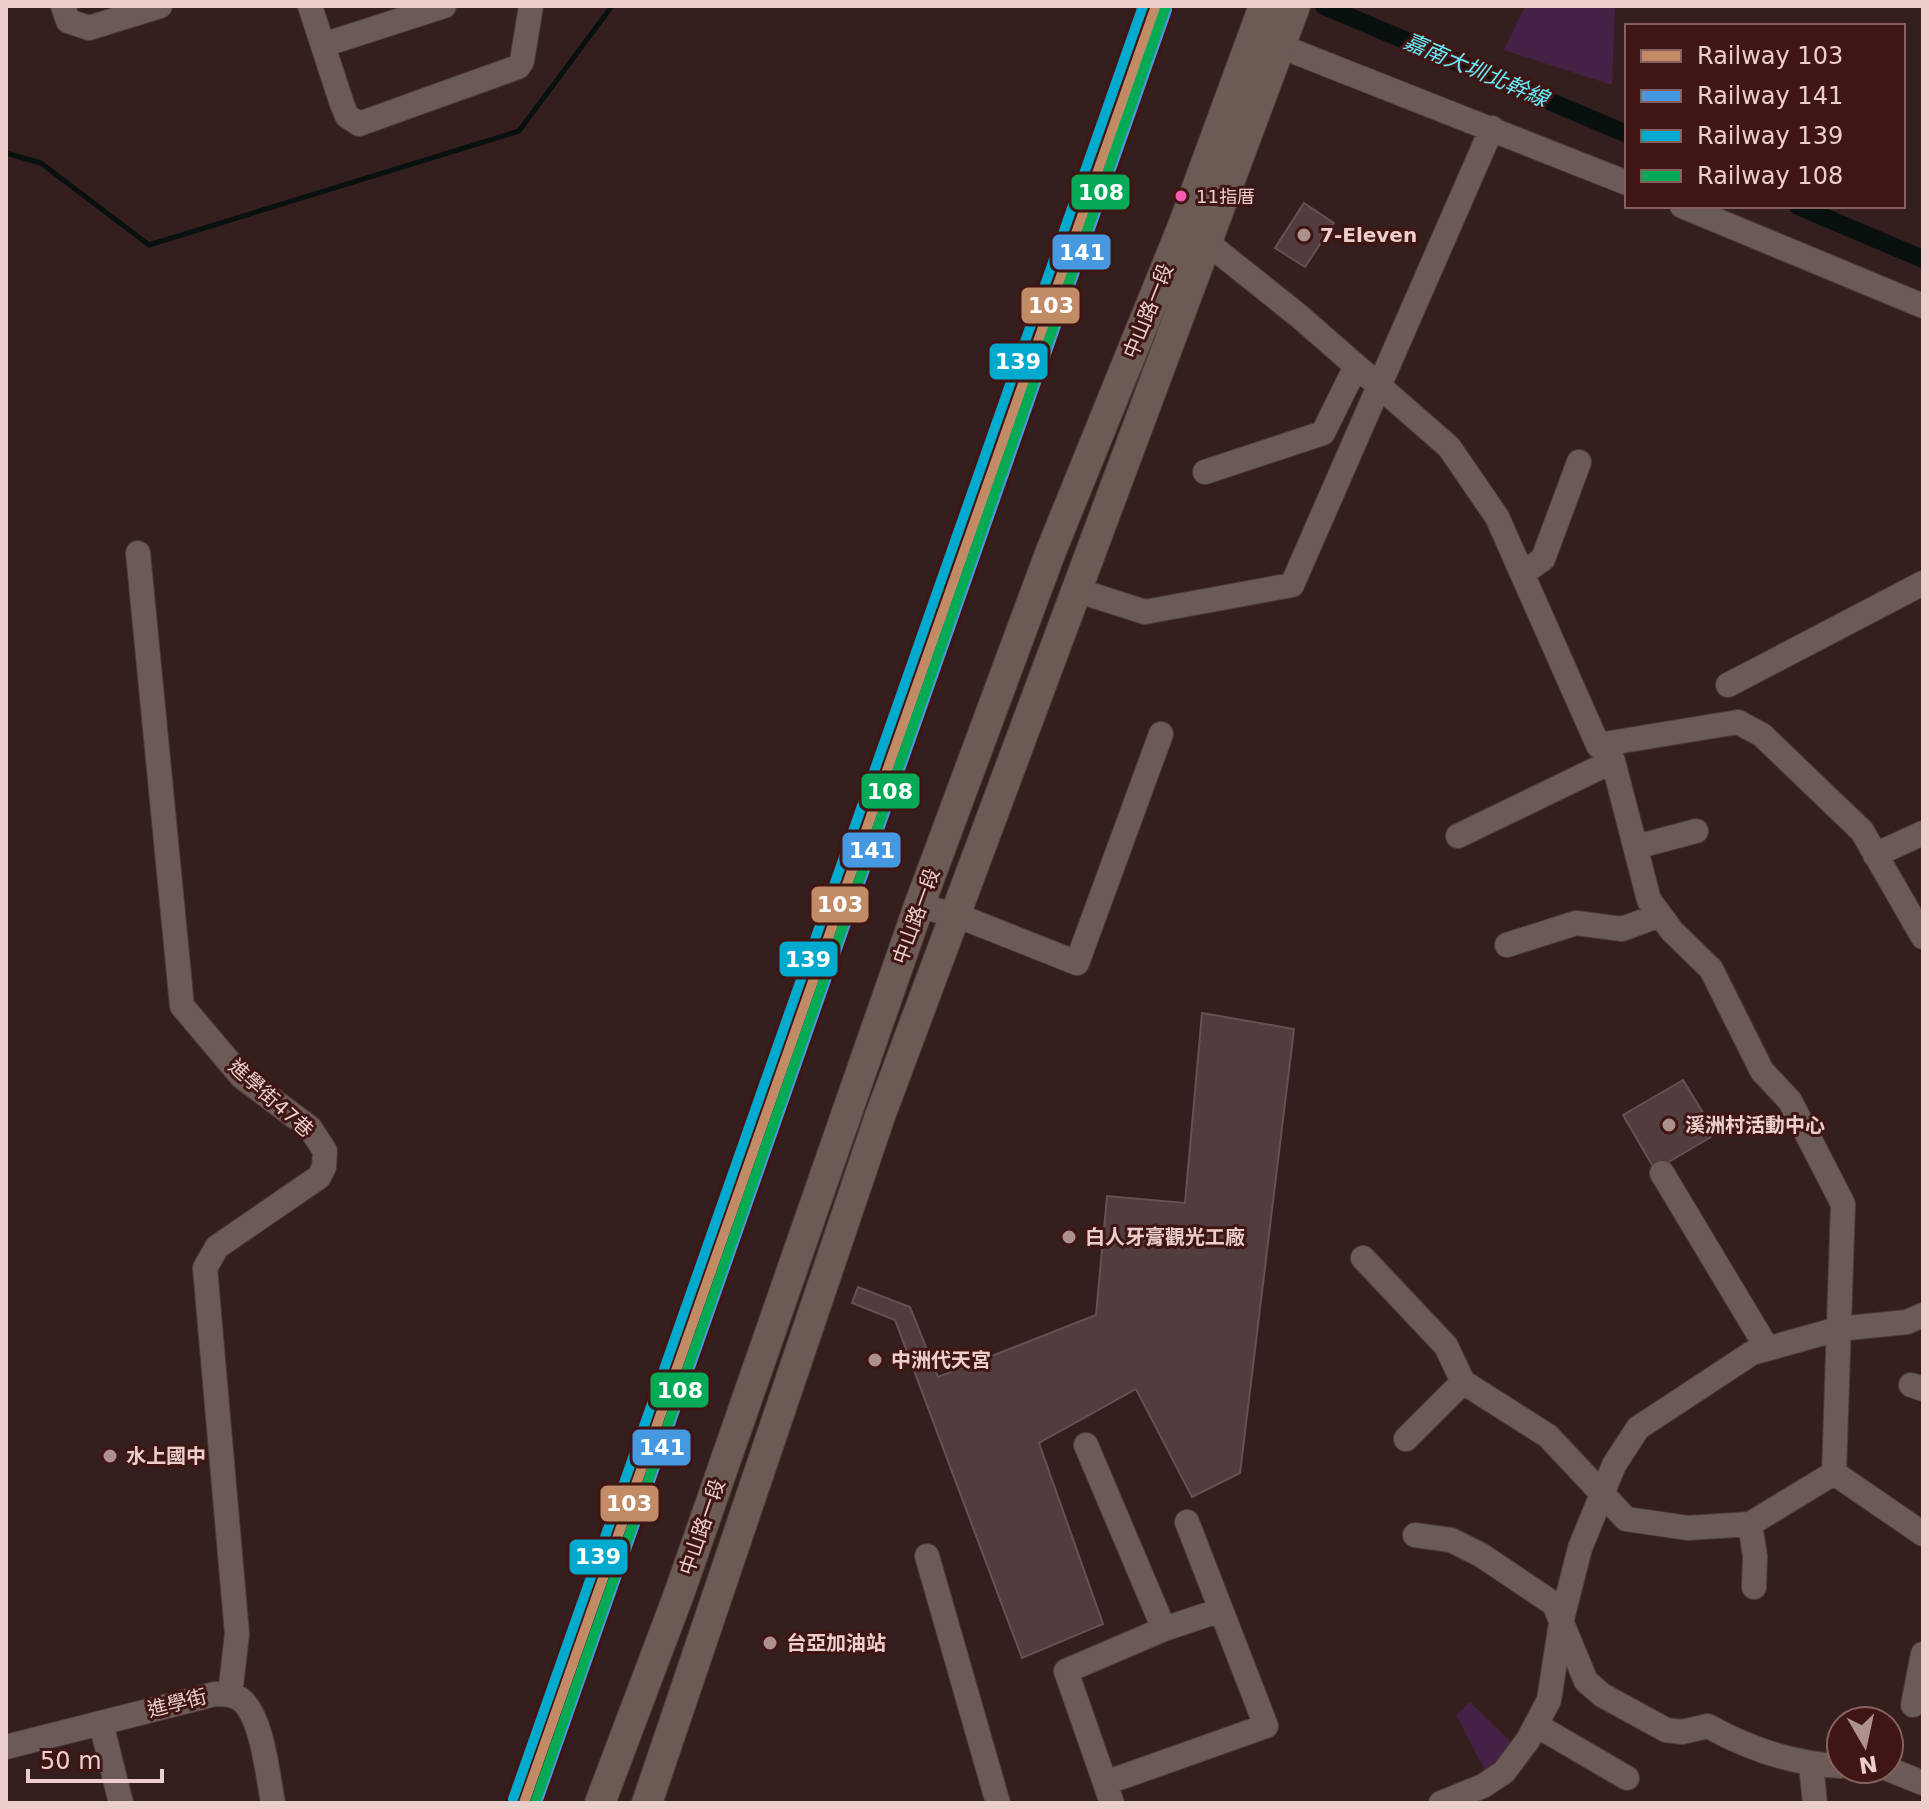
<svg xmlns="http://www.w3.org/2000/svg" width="1929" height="1809" font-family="'DejaVu Sans','Noto Sans TC',sans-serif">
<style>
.green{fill:#452245}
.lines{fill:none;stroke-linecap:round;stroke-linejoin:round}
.stream{stroke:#081010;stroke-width:5}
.canal{stroke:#081010;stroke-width:18}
.building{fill:#523c3e;stroke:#655153;stroke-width:2}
.minor-casing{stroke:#4d3a39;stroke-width:26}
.major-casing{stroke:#4d3a39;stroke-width:32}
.minor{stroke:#6c5a59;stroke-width:24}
.major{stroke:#6c5a54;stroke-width:30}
.rail-1-casing{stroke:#3f1614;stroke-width:16}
.rail-2-casing{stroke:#3f1614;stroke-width:16}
.rail-3-casing{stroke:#3f1614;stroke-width:16}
.rail-4-casing{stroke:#3f1614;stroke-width:16}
.rail-1{stroke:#c18c65;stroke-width:10}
.rail-2{stroke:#4699e1;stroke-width:10}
.rail-3{stroke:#00a9ce;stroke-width:10}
.rail-4{stroke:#06aa56;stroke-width:10}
.bus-dot{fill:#f75aaf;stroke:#3f1614;stroke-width:3}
.poi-dot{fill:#ac918f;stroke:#3f1614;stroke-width:3}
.labels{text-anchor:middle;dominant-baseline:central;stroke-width:6;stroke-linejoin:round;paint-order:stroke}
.bus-label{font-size:18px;fill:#eccfcc;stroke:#3f1614;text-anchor:start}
.poi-label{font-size:20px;font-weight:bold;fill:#eccfcc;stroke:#3f1614;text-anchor:start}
.street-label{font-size:20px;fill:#eccfcc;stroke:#3f1614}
.water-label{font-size:22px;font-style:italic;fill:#68eaf8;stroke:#3f1614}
.line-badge{stroke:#3f1614;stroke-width:3}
.badge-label{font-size:22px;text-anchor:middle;font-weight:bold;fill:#fff}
</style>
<rect width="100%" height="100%" fill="#351f1e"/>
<path class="green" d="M 1525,6 L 1615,6 L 1612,85 L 1504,50 Z
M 1470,1702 L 1513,1744 L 1486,1772 L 1456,1715 Z"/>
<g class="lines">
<path class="stream" d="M 6,153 L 41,163 L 149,245 L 519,131 L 612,6"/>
<path class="canal" d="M 1324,6 L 1627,134
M 1798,206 L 1923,259"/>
</g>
<path class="building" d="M 1304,203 L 1334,223 L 1305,267 L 1275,248 Z
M 1202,1013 L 1294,1029 L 1240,1473 L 1192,1497 L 1136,1389 L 1039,1443 L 1103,1624 L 1022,1658 L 895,1320 L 852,1303 L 858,1287 L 910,1307 L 938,1377 L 1096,1315 L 1107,1196 L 1185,1203 Z
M 1683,1080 L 1716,1134 L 1655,1170 L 1623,1115 Z"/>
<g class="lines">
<defs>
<path id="minor" d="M 63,6 L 68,21 L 89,28 L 160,6
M 310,6 L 342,104 L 347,116 L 359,124 L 518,67 L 522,61 L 531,6
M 323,45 L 444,6
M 1280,46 L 1627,183
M 1682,206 L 1923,306
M 1195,233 L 1299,316 L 1449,447 L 1497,517 L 1598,745 L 1613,761 L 1649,900 L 1672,931 L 1711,969 L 1762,1071 L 1790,1101 L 1843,1204 L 1834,1473 L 1923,1534
M 1205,472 L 1323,433 L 1356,366
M 138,553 L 182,1006 L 242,1077 L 310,1128 L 325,1151 L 324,1167 L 319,1177 L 217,1247 L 205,1268 L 237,1634 L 230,1694
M 1523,573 L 1543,559 L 1579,462
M 1076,590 L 1145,612 L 1292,585 L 1492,128
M 1728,685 L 1923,583
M 1598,745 L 1738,722 L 1762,735 L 1862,831 L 1923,937
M 1458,836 L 1613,761
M 1636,847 L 1696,831
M 1875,855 L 1923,833
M 919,906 L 956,915 L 1077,963 L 1161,734
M 1507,945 L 1576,923 L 1622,929 L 1660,915
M 1662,1173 L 1767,1348
M 1363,1258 L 1446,1346 L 1463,1382 L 1548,1436 L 1626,1519 L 1688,1528 L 1750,1524 L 1834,1473
M 1911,1385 L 1923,1389
M 1406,1439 L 1463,1382
M 1086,1445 L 1164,1629 L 1066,1671 L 1112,1803
M 1750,1524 L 1755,1556 L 1754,1587
M 1415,1535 L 1451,1540 L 1481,1555 L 1554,1604 L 1586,1681 L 1602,1695 L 1666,1730 L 1682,1732 L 1708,1726 C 1749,1749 1794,1764 1841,1766
M 927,1556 L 998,1803
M 1164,1629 L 1221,1610
M 1913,1705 L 1923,1654
M 101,1723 L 121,1803
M 1536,1725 L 1627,1778
M 6,1747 L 215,1694 C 223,1694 232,1694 240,1699 C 262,1714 268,1777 273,1803
M 1811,1765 L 1815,1803
M 1888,1769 L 1923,1783
M 1105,1783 L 1266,1726 L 1187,1522
M 1441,1803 L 1483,1786 L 1504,1772 L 1528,1740 L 1549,1700 L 1561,1623 L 1580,1548 L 1614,1465 L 1638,1428 L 1752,1353 L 1838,1329 L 1907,1322 L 1923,1315"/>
<path id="major" d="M 600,1803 L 679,1594 L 919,906 L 1051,551 L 1183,226 L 1264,6
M 647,1803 L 880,1116 L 1295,6"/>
</defs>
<use href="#minor" class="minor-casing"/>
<use href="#major" class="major-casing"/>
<use href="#minor" class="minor"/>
<use href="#major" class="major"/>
<defs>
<path id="rail-1" d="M 524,1803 L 1156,6"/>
<path id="rail-2" d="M 537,1803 L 1167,10"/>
<path id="rail-3" d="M 513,1799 L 1143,6"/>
<path id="rail-4" d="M 535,1803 L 1166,6"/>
</defs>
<use href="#rail-1" class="rail-1-casing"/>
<use href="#rail-2" class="rail-2-casing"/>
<use href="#rail-3" class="rail-3-casing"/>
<use href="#rail-4" class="rail-4-casing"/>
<use href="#rail-1" class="rail-1"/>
<use href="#rail-2" class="rail-2"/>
<use href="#rail-3" class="rail-3"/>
<use href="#rail-4" class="rail-4"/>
</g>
<circle class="bus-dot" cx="1181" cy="196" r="7"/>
<g class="poi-dot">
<circle cx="1304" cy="235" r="8"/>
<circle cx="1669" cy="1125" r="8"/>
<circle cx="1069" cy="1237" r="8"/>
<circle cx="875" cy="1360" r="8"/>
<circle cx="110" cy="1456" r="8"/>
<circle cx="770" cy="1643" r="8"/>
</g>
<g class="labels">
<g class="bus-label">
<text x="1196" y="196">11指厝</text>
</g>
<g class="poi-label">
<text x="1320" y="235">7-Eleven</text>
<text x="1685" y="1125">溪洲村活動中心</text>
<text x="1085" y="1237">白人牙膏觀光工廠</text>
<text x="891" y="1360">中洲代天宮</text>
<text x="126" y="1456">水上國中</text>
<text x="786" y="1643">台亞加油站</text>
</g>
<g class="street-label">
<text transform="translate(1148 311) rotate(-68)">中山路一段</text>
<text transform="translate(916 916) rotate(-70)">中山路一段</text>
<text transform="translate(271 1098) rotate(42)">進學街47巷</text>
<text transform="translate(702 1527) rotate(-71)">中山路一段</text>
<text transform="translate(177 1703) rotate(-14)">進學街</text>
</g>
<g class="water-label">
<text transform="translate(1476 70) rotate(23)">嘉南大圳北幹線</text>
</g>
</g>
<g class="line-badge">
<rect x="1070" y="173" width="61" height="38" rx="8" fill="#06aa56"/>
<rect x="1051" y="233" width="61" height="38" rx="8" fill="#4699e1"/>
<rect x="1020" y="286" width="61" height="39" rx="8" fill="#c18c65"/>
<rect x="988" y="342" width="61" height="39" rx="8" fill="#00a9ce"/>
<rect x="860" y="772" width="61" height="38" rx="8" fill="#06aa56"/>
<rect x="841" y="831" width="61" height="38" rx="8" fill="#4699e1"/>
<rect x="810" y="885" width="60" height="39" rx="8" fill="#c18c65"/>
<rect x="778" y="940" width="61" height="38" rx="8" fill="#00a9ce"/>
<rect x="649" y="1371" width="61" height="38" rx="8" fill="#06aa56"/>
<rect x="631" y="1428" width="61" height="39" rx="8" fill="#4699e1"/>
<rect x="599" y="1484" width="61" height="39" rx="8" fill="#c18c65"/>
<rect x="568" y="1538" width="61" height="38" rx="8" fill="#00a9ce"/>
</g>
<g class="badge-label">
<text x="1101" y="200">108</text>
<text x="1082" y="260">141</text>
<text x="1051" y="313">103</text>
<text x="1018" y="369">139</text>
<text x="890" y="799">108</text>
<text x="872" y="858">141</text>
<text x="840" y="912">103</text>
<text x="808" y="967">139</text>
<text x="680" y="1398">108</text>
<text x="662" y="1455">141</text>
<text x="629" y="1511">103</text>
<text x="598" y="1564">139</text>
</g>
<rect width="1929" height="1809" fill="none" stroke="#eccfcc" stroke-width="16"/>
<rect x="1625" y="24" width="280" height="184" fill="#3f1614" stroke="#84605e" stroke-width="2"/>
<rect x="1641" y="50" width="40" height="12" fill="#c18c65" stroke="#84605e" stroke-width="2"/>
<text x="1697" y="64" font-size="24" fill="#eccfcc">Railway 103</text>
<rect x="1641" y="90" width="40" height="12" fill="#4699e1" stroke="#84605e" stroke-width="2"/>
<text x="1697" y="104" font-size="24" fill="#eccfcc">Railway 141</text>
<rect x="1641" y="130" width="40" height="12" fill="#00a9ce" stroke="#84605e" stroke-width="2"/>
<text x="1697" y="144" font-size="24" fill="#eccfcc">Railway 139</text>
<rect x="1641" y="170" width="40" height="12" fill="#06aa56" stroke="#84605e" stroke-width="2"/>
<text x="1697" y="184" font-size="24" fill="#eccfcc">Railway 108</text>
<g transform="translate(1865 1745) rotate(171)"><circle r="38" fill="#3f1614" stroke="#84605e" stroke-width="2"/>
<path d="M0-6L14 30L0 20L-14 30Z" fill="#ac918f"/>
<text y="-12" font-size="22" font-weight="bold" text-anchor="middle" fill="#eccfcc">N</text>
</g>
<path d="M28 1769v12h134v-12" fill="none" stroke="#eccfcc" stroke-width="4"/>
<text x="40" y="1769" font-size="24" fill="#eccfcc" stroke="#3f1614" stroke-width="6" paint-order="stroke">50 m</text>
</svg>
